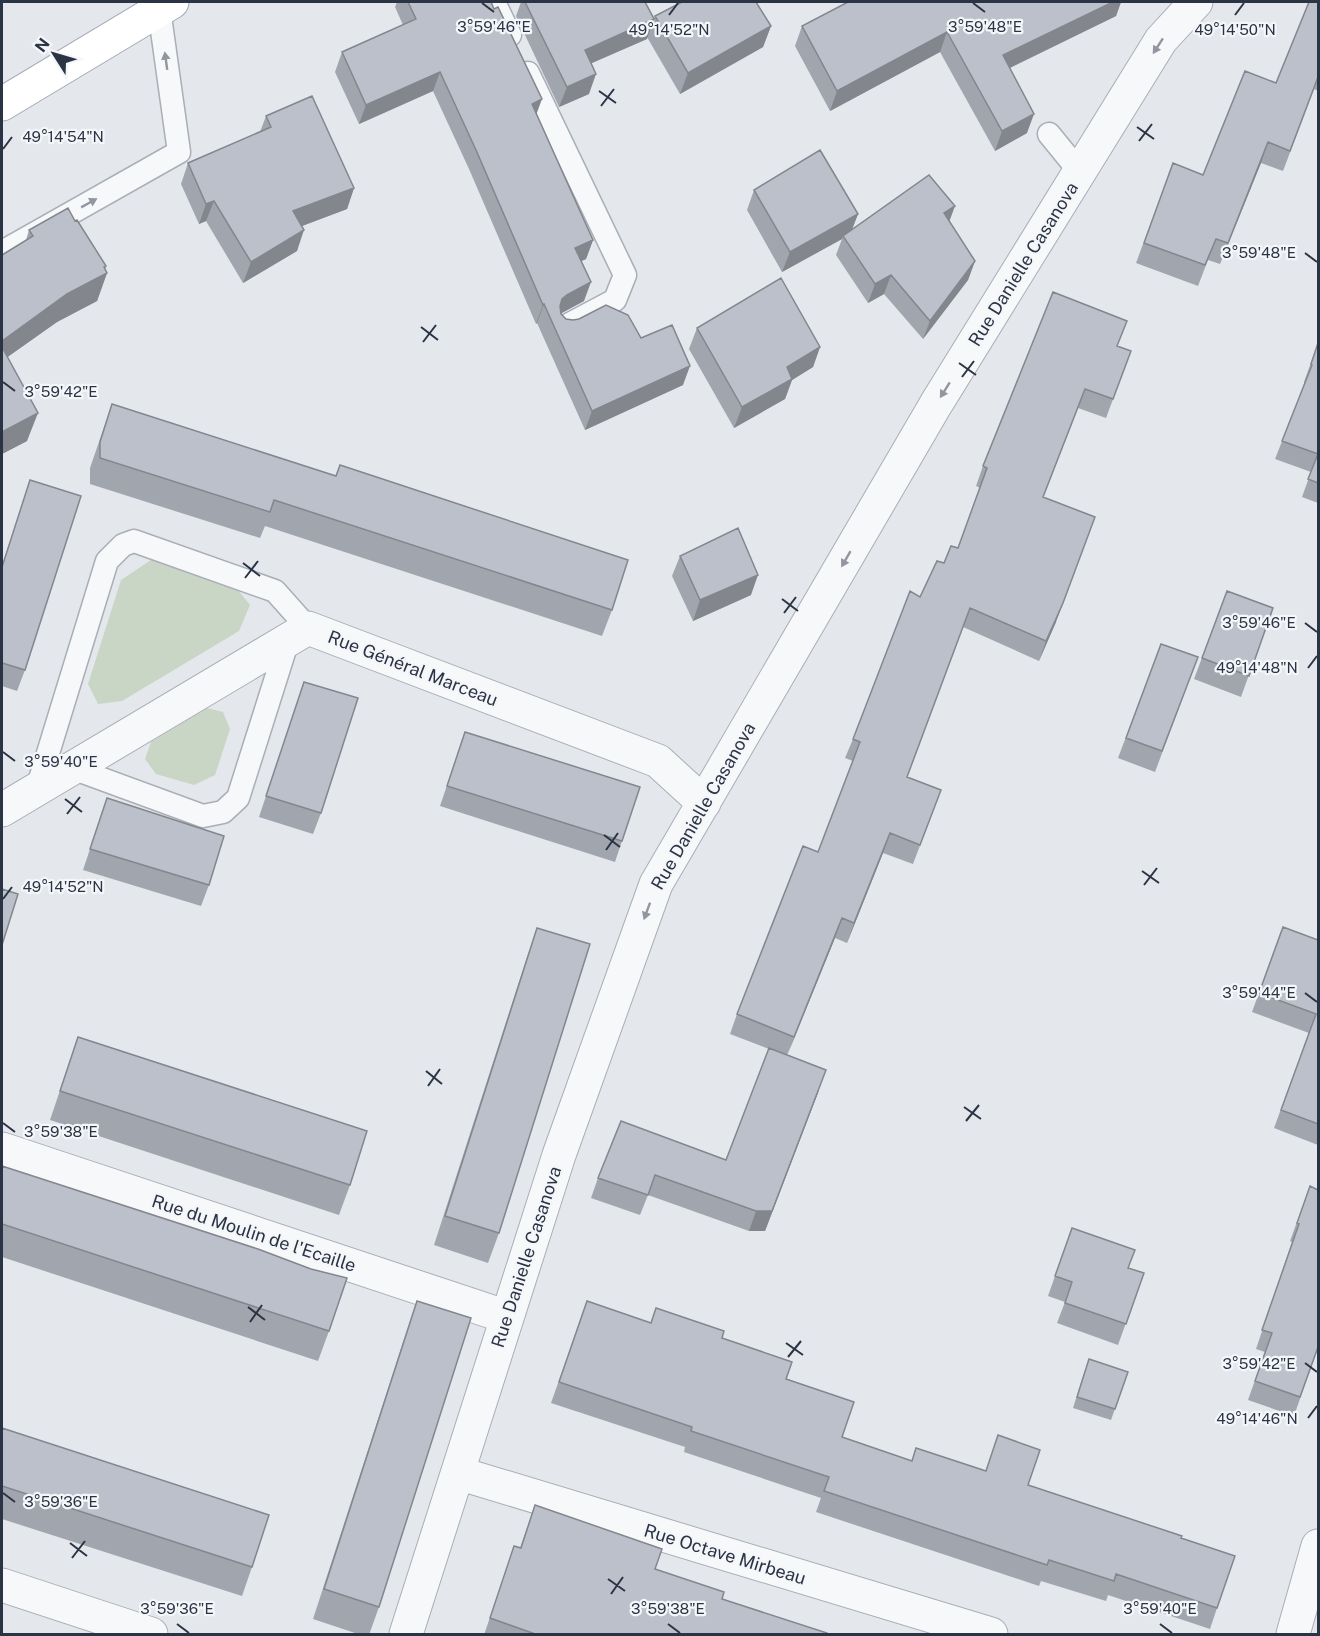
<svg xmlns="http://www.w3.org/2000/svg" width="1320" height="1636" font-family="'Public Sans',sans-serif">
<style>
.green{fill:#c9d6c5}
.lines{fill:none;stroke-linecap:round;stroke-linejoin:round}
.lane-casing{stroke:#a9aeb7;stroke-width:25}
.street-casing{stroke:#a9aeb7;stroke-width:35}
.primary-casing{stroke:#a3abb8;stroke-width:35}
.lane{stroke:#f7f8fa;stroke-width:22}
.street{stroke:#f7f8fa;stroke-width:33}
.primary{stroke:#fff;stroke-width:33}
.wall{fill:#a1a5ae}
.shaded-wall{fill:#83868d}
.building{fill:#bbc0ca;stroke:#83868d;stroke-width:1.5}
.oneway{fill:#9196a0}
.ticks{fill:none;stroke:#2b3445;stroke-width:2}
.labels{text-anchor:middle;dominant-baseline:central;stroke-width:4.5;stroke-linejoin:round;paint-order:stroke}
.street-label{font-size:18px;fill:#2b3445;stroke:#f4f6f9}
.ticks-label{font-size:15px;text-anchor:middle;fill:#2b3445;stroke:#f4f6f9;stroke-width:4.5;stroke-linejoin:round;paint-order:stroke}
</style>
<rect width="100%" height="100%" fill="#e4e7ec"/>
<path class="green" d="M 154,558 L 234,585 L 250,605 L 239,631 L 122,701 L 98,704 L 88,684 L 121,580 Z
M 207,708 L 223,712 L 230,729 L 215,775 L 194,785 L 156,774 L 145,759 L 151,742 Z"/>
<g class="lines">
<defs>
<path id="lane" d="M 494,2 L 510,35
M 528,73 L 625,275 L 615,300 L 566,326
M 1049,134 L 1080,172
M 2,252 L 179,152 L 159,9
M 72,768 L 203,816 L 223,812 L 238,798 L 288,640
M 37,789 L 107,561 L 123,545 L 134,541 L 275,591 L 308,628"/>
<path id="street" d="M 2,810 L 308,628 L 658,761 L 704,803
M 2,1149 L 507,1317
M 458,1473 L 991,1634
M 2,1585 L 151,1634
M 406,1634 L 559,1155 L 656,884 L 936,404 L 1161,40 L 1196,2
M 1293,1634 L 1318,1546"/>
<path id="primary" d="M 2,104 L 172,2"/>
</defs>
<use href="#lane" class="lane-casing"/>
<use href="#street" class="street-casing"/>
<use href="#primary" class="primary-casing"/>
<use href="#lane" class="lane"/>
<use href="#street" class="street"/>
<use href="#primary" class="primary"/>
</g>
<path class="wall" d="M 397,2 L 491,2 L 536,114 L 593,240 L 586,259 L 581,261 L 584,301 L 561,313 L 566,319 L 641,338 L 683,385 L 585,430 L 537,323 L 536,324 L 469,169 L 433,91 L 359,124 L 335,72 L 342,52 L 403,25 L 395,7 Z
M 521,2 L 645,2 L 654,18 L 655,16 L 771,26 L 763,47 L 680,94 L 647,37 L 647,39 L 592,63 L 589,94 L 559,107 L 516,16 Z
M 846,2 L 1121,2 L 1116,16 L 1010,68 L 1027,133 L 995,151 L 940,52 L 830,111 L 795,46 L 802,26 L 846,3 Z
M 1318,2 L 1318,91 L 1314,89 L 1283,171 L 1261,163 L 1220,264 L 1208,260 L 1198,286 L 1136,263 L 1173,163 L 1203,175 L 1276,83 Z
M 266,116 L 354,188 L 347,209 L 302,226 L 297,251 L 243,283 L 206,221 L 199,224 L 181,184 L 188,163 L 260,132 Z
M 754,190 L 858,214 L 852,230 L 949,221 L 975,261 L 968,280 L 923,339 L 884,294 L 868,303 L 836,255 L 842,239 L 782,272 L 747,210 Z
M 75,221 L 106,266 L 105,269 L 107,273 L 97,301 L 57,322 L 7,357 L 27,441 L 2,454 L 2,255 L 26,240 L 29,230 Z
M 697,328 L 820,347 L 813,367 L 792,380 L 785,399 L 734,428 L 689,349 Z
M 1318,343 L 1318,503 L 1302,497 L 1311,472 L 1275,459 L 1305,383 L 1304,382 Z
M 1118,346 L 1131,351 L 1106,418 L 1078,408 L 1043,498 L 1056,622 L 1039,661 L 963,627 L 907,777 L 941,790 L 913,864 L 883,853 L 847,943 L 835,938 L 787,1055 L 819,1090 L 765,1231 L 749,1231 L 648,1195 L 640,1215 L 591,1198 L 598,1178 L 726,1160 L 769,1049 L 730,1034 L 737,1014 L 818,852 L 853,761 L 845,758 L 853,739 L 920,597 L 944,563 L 958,548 L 980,488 L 976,486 L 983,466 Z
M 112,404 L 612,610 L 602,636 L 265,526 L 260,538 L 90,484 L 90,468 Z
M 30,480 L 25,670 L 17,691 L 2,686 L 2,565 Z
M 680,556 L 751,595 L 693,621 L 672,576 Z
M 1227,591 L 1273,608 L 1241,697 L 1194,679 Z
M 1161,644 L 1198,657 L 1155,772 L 1118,758 Z
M 304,682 L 321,813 L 313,834 L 259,817 Z
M 465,732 L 622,841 L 615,862 L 440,806 Z
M 107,798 L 209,885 L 201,906 L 83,870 Z
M 1283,927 L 1318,940 L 1318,1145 L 1274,1128 L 1309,1033 L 1252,1012 Z
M 537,928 L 499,1233 L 488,1263 L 434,1245 L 527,957 Z
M 78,1037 L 350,1185 L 339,1215 L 50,1120 Z
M 2,1166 L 329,1331 L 318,1361 L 2,1257 Z
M 1310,1186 L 1318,1347 L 1294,1416 L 1248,1400 L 1265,1352 L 1256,1349 L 1292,1242 L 1290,1241 Z
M 1072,1228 L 1128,1268 L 1144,1273 L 1118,1345 L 1057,1323 L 1065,1302 L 1048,1296 Z
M 417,1301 L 379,1607 L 369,1635 L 361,1635 L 313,1619 L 407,1330 Z
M 587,1301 L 651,1323 L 656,1308 L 722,1338 L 786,1379 L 842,1437 L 912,1461 L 986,1471 L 998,1435 L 1028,1485 L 1181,1538 L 1217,1608 L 1210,1629 L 1108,1595 L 1106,1601 L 1041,1581 L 1039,1586 L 816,1512 L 821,1498 L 684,1452 L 685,1447 L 551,1403 Z
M 1085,1370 L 1128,1372 L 1111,1420 L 1073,1408 Z
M 2,1428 L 252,1567 L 242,1596 L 2,1519 Z
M 535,1505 L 655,1569 L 722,1599 L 827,1635 L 484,1635 L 514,1546 L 520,1548 Z"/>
<path class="shaded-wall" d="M 1113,2 L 1121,2 L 1116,16 L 995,75 L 1003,55 Z
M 654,19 L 647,39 L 578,69 L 585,50 Z
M 771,26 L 763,47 L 680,94 L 688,73 Z
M 947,32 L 940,52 L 830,111 L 837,91 Z
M 440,72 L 433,91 L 359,124 L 366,105 Z
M 596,74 L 589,94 L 559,107 L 567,87 Z
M 542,99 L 535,118 L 532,104 Z
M 1034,114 L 1027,133 L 995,151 L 1002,131 Z
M 1268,142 L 1261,163 L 1220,264 L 1228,243 Z
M 354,188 L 347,209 L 286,232 L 293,211 Z
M 214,201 L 206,221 L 199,224 L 206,204 Z
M 955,206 L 948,225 L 944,213 Z
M 858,214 L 850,234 L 843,236 L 842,239 L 782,272 L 790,252 Z
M 304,230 L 297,251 L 243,283 L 251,262 Z
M 593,240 L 586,259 L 568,267 L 575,248 Z
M 975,261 L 968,280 L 923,339 L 930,321 Z
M 106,266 L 102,276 L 107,273 L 97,301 L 57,322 L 2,361 L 2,341 Z
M 891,275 L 884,294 L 868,303 L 875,284 Z
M 591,282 L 584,301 L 560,314 L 555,318 L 562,299 L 567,295 Z
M 544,304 L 537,323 L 536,324 L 543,305 Z
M 820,347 L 813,367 L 792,380 L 785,399 L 734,428 L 742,407 L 787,367 Z
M 690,366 L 683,385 L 585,430 L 592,411 Z
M 38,413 L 27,441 L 2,454 L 2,432 Z
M 1095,517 L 1056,622 L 1039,661 L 1046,641 Z
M 758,575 L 751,595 L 693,621 L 700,600 Z
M 890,833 L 883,853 L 847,943 L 854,923 Z
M 842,918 L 835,938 L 787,1056 L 794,1037 Z
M 819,1090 L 765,1231 L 749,1231 L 756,1211 Z"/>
<path class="building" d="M 408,2 L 491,2 L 494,9 L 498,7 L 542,99 L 532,104 L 593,240 L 575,248 L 591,282 L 567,295 L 562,299 L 560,306 L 561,314 L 566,319 L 573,320 L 579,319 L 606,305 L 628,315 L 641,338 L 672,325 L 690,366 L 592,411 L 544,304 L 543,305 L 476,150 L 440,72 L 366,105 L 342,52 L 416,19 Z
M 525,2 L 645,2 L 654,19 L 585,50 L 596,74 L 567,87 Z
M 682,2 L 756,2 L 771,26 L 688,73 L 655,16 Z
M 848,2 L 1113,2 L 1003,55 L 1034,114 L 1002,131 L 947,32 L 837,91 L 802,26 Z
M 1309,2 L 1318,2 L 1318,77 L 1290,151 L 1268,142 L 1228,243 L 1216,239 L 1205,265 L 1144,243 L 1173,163 L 1203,175 L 1245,71 L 1276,83 Z
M 312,96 L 354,188 L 293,211 L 304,230 L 251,262 L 214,201 L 206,204 L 188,163 L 271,127 L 266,116 Z
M 820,150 L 858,214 L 790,252 L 754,190 Z
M 929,175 L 955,206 L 944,213 L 975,261 L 930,321 L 891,275 L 875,284 L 843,236 Z
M 68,208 L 75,221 L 77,220 L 106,266 L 104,267 L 107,273 L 67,294 L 2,341 L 2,255 L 33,236 L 29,230 Z
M 781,278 L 820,347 L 787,367 L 792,379 L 742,407 L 697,328 Z
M 1053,292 L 1127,321 L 1117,346 L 1131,351 L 1113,399 L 1085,389 L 1043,497 L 1095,517 L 1063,603 L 1046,641 L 970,608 L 907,777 L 941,790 L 920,845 L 890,833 L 854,923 L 842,918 L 794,1037 L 737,1014 L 803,846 L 818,852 L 860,742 L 853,739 L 910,591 L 920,597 L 937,561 L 944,563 L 951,546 L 958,548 L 987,468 L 983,466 Z
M 1318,343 L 1318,483 L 1308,479 L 1318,454 L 1282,441 L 1312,365 L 1311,364 Z
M 2,347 L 38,413 L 2,432 Z
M 112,404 L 336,476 L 340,465 L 628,560 L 612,610 L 274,500 L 270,512 L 100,458 L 100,442 Z
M 30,480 L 81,496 L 25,670 L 2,663 L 2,567 Z
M 738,528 L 758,575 L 700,600 L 680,556 Z
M 1227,591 L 1273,608 L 1249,676 L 1202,658 Z
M 1161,644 L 1198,657 L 1162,751 L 1126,738 Z
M 304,682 L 358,698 L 321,813 L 266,796 Z
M 465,732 L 640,787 L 622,841 L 447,786 Z
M 107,798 L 224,836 L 209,885 L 90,849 Z
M 2,889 L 18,894 L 2,945 Z
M 1283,927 L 1318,940 L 1318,1124 L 1281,1110 L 1316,1014 L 1259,993 Z
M 537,928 L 590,944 L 499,1233 L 445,1216 Z
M 78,1037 L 367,1131 L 350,1185 L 60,1091 Z
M 769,1048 L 826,1070 L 772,1211 L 756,1211 L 655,1175 L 648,1195 L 598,1178 L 621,1121 L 726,1160 Z
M 2,1166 L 258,1249 L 311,1269 L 347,1278 L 329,1331 L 2,1224 Z
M 1310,1186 L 1318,1190 L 1318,1347 L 1300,1397 L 1255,1381 L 1272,1333 L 1262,1330 L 1299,1224 L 1297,1223 Z
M 1072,1228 L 1135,1250 L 1128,1268 L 1144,1273 L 1126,1324 L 1065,1303 L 1072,1282 L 1055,1276 Z
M 417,1301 L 471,1318 L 379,1607 L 324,1589 Z
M 587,1301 L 651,1323 L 656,1308 L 724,1331 L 722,1338 L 792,1362 L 786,1379 L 854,1402 L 842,1437 L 912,1461 L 916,1448 L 986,1471 L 998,1435 L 1040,1450 L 1028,1485 L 1182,1536 L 1181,1538 L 1235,1556 L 1217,1608 L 1116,1574 L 1114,1581 L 1049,1560 L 1047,1565 L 824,1491 L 829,1477 L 691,1431 L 692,1427 L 559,1382 Z
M 1089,1359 L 1128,1372 L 1115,1409 L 1077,1397 Z
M 2,1428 L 269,1515 L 252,1567 L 2,1486 Z
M 535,1505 L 662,1549 L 655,1569 L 724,1592 L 722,1599 L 827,1633 L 827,1635 L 538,1635 L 490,1618 L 514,1546 L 521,1548 Z"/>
<defs><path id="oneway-solid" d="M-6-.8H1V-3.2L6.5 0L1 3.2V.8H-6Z" transform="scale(1.5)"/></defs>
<g class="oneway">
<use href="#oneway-solid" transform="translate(1158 46) rotate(123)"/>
<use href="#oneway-solid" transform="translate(166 61) rotate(-98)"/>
<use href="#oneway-solid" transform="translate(89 203) rotate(-29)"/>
<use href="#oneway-solid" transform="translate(945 390) rotate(122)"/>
<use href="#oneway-solid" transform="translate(846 559) rotate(120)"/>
<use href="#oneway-solid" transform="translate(647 911) rotate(110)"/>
</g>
<path class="ticks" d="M 482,3 L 494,12M 973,3 L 985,12M 669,15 L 678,3M 1235,15 L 1244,3M 599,91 L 616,103M 601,106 L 614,89M 1137,127 L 1154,139M 1139,141 L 1152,124M 3,149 L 12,137M 1305,253 L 1317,262M 421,327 L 438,340M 423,342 L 436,325M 959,363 L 976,375M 962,377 L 974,361M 3,382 L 15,391M 243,563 L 260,576M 245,578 L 258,561M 782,599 L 798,611M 784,613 L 796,597M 1305,623 L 1317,632M 1308,668 L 1317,656M 3,752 L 15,761M 65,799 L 82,812M 67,814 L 80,797M 604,835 L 620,847M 606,850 L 618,833M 1142,871 L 1159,883M 1144,885 L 1157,868M 3,899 L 12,887M 1305,993 L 1317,1002M 426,1071 L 442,1084M 428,1086 L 440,1069M 964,1107 L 981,1119M 966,1121 L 979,1105M 3,1123 L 15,1132M 248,1307 L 265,1320M 250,1322 L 262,1305M 786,1343 L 803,1355M 788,1357 L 801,1341M 1305,1363 L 1317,1372M 1308,1418 L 1317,1406M 3,1493 L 15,1502M 70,1543 L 87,1556M 72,1558 L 85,1541M 608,1579 L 625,1591M 611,1594 L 623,1577M 177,1624 L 189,1633M 668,1624 L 680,1633M 1160,1624 L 1172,1633"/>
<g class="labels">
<g class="street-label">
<text transform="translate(1023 264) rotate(-58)">Rue Danielle Casanova</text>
<text transform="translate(413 668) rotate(21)">Rue Général Marceau</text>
<text transform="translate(703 806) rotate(-60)">Rue Danielle Casanova</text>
<text transform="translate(254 1233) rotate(18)">Rue du Moulin de l'Ecaille</text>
<text transform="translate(526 1257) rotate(-72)">Rue Danielle Casanova</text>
<text transform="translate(725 1554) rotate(17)">Rue Octave Mirbeau</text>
</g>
</g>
<g class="ticks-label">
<text x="494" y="32">3°59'46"E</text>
<text x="985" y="32">3°59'48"E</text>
<text x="669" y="35">49°14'52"N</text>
<text x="1235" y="35">49°14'50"N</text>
<text x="63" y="142">49°14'54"N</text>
<text x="1259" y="258">3°59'48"E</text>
<text x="61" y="397">3°59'42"E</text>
<text x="1259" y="628">3°59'46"E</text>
<text x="1257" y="673">49°14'48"N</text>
<text x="61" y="767">3°59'40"E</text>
<text x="63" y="892">49°14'52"N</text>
<text x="1259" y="998">3°59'44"E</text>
<text x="61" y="1137">3°59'38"E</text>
<text x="1259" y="1369">3°59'42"E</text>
<text x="1257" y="1424">49°14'46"N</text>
<text x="61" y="1507">3°59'36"E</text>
<text x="177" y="1614">3°59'36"E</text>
<text x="668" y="1614">3°59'38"E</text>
<text x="1160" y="1614">3°59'40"E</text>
</g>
<rect width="1320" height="1636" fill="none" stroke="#2b3445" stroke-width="6"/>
<g transform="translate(54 54) rotate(307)" stroke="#f4f6f9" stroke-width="4.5" paint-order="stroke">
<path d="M0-4.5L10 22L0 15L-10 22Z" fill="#2b3445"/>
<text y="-9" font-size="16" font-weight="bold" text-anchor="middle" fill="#2b3445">N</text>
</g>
</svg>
